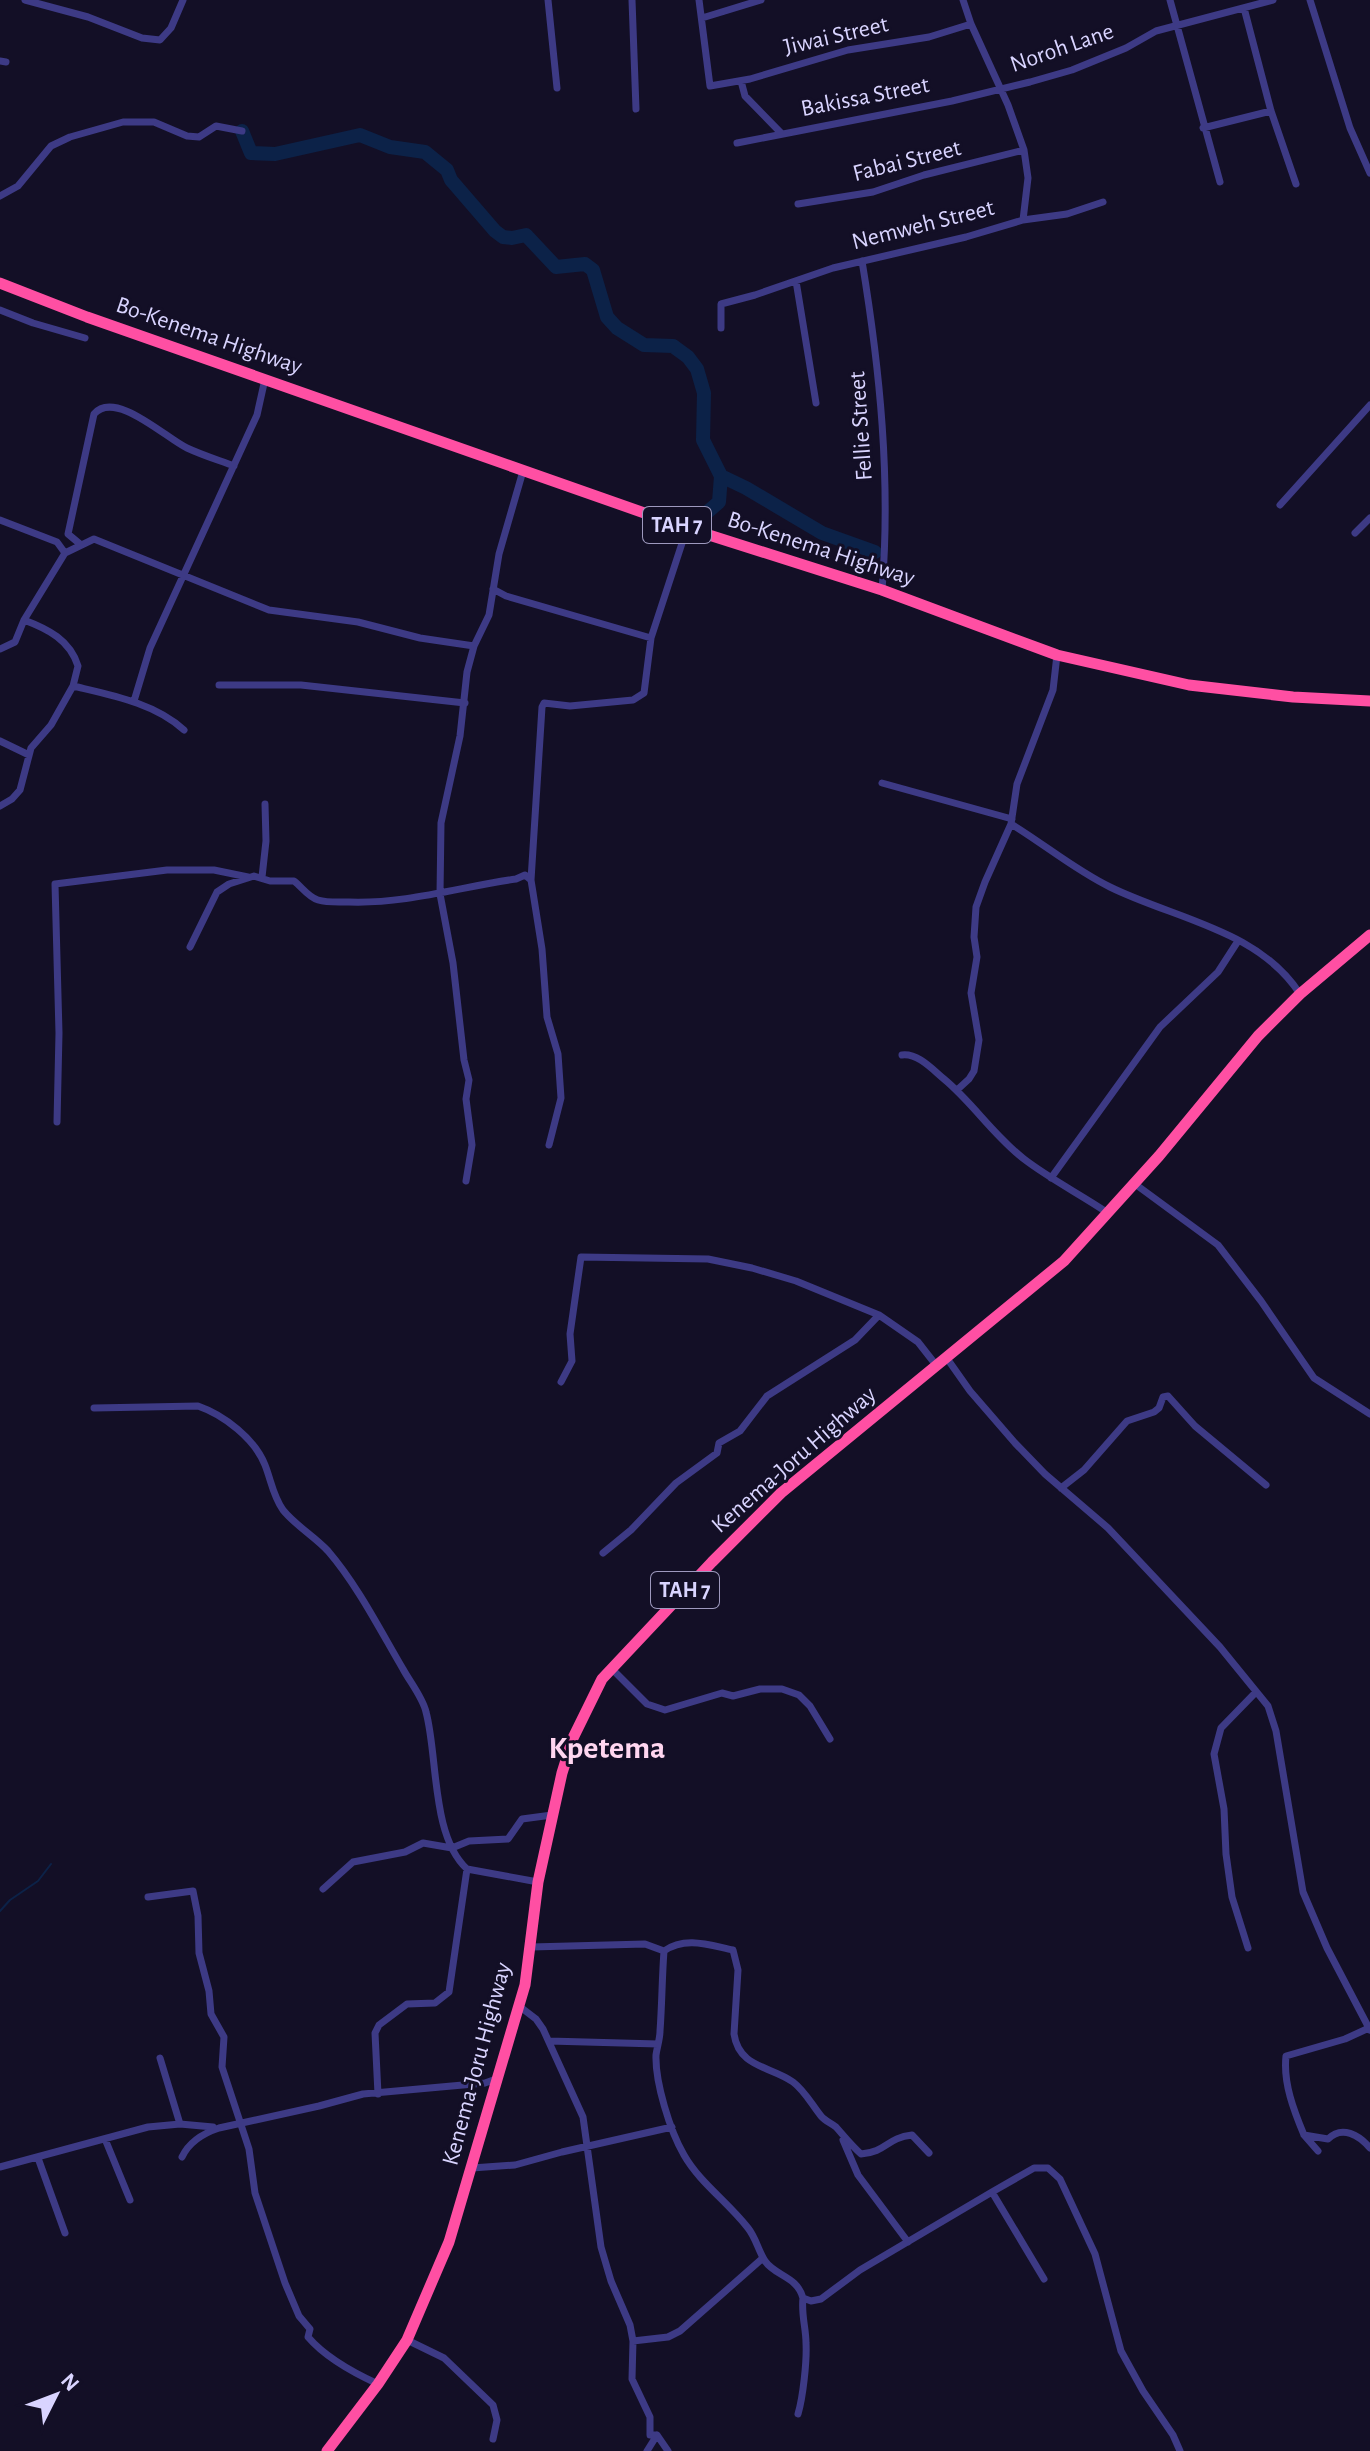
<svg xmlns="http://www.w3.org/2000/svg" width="1370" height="2451" font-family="'Alegreya Sans',sans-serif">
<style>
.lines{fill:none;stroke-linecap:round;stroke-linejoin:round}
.stream{stroke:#0c2248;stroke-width:2}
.river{stroke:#0c2248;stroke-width:14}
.minor{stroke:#3d3a85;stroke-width:7}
.highway{stroke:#ff4fa3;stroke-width:11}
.labels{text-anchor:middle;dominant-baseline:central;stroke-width:6;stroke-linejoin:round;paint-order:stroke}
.shield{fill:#130f26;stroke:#9e99be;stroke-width:2}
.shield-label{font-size:22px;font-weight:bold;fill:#d9d4ff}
.street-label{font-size:24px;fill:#d9d4ff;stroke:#130f26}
.district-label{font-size:32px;font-weight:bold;fill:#ffd6f0;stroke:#130f26}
</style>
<rect width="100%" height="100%" fill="#130f26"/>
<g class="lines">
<path class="stream" d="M 0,1911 L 10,1900 L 38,1881 L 51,1864"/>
<path class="river" d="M 242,131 L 251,153 L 275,154 L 360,135 L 390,147 L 425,152 L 447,170 L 451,180 L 495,231 L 503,237 L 512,238 L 526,235 L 556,267 L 585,264 L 593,270 L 607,317 L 617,328 L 644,345 L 673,346 L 688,357 L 697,369 L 704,393 L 703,440 L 721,476 L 719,502 L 697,521
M 721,476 L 746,488 L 822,533 L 875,552"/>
<path class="minor" d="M 25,0 L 88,17 L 142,38 L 160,40 L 171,28 L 183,0
M 548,0 L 557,88
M 632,0 L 636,109
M 699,0 L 710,86 L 750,79 L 848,50 L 929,37 L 971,24
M 963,0 L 971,24 L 1008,105 L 1024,150 L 1028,178 L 1023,220
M 1170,0 L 1220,182
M 1310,0 L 1350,128 L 1370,173
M 1244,8 L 1271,111 L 1296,184
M 702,18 L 761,0
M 0,61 L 6,62
M 741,81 L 745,96 L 781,133
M 1203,128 L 1271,111
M 737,143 L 952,101 L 1030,82 L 1072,70 L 1126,48 L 1156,31 L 1273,0
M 0,196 L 18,186 L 51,146 L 70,137 L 123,122 L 154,122 L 187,136 L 199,137 L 216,126 L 242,131
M 798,204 L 873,192 L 924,175 L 1024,150
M 862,261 C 880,370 891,480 882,590
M 796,281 L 816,403
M 0,310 L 33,323 L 85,338
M 721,328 L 721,304 L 755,295 L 833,268 L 966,237 L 1023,220 L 1067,214 L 1103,202
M 1280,505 L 1370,405
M 0,520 L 57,542 L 65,553
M 1355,533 L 1370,518
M 80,544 L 68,534 L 94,414 C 115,389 167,439 187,448 C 202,455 218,460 234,466
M 493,589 L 506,596 L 651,638
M 24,620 C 48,629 70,640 78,666 L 73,686
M 0,649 L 15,642 L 24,620 L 65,553 L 94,539 L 269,610 L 358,622 L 420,638 L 474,646
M 1057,655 L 1053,690 L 1017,784 L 1011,824 C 1044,844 1075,870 1110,887 C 1175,919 1259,930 1300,994
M 219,685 L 301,685 L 465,703
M 134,701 L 150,648 L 257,415 L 265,379
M 0,741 L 29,755
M 882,783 L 1012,819
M 0,806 L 12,799 L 20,790 L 31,748 L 51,725 L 73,686 C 111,695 155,703 184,730
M 262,877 L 266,841 L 265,804
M 531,880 L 542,707 L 544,703 L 570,706 L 633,700 L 644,693 L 651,638 L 687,528
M 190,947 L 217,892 L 229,884 L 254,876 L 270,881 L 294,881 C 302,887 308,897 318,900 C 328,903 339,902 349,902 C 406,904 460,887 516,879 L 525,875 L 531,880 L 542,949 L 547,1017 L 558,1054 L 561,1098 L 549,1145
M 902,1055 C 918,1053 932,1069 944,1079 C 973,1103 993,1135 1024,1159 C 1050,1179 1080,1194 1108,1213
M 957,1090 L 969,1079 L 974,1071 L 979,1040 L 971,993 L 977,957 L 974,937 L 976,907 L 985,882 L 1011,824
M 57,1122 L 59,1033 L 55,884 L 167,870 L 214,870 L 248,877
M 1051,1178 L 1160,1027 L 1218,972 L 1238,941
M 466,1181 L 472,1145 L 466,1099 L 469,1080 L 464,1060 L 453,963 L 440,894 L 441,823 L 460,736 L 467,672 L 474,646 L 489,615 L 499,554 L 523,471
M 1135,1184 L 1218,1245 L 1261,1301 L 1314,1378 L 1370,1414
M 946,1357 L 970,1391 L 1015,1443 L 1045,1474 L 1108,1528 L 1220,1647 L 1268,1706 L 1276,1731 L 1303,1892 L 1327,1948 L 1370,2030
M 561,1382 L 572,1361 L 570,1334 L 581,1257 L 708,1259 L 752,1268 L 796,1281 L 879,1315 L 918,1342 L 936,1365
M 94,1408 L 198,1406 C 224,1415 255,1439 265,1465 C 271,1480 273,1496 283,1510 C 296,1526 314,1536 328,1551 C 358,1586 380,1630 403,1669 C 410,1682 423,1698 426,1712 C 438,1756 431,1836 467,1869 L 538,1882
M 1061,1488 L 1084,1470 L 1127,1421 L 1154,1412 L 1159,1408 L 1163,1397 L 1168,1396 L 1195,1426 L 1266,1485
M 603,1553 L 631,1530 L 676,1483 L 717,1453 L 719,1443 L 740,1431 L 767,1396 L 855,1340 L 879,1315
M 611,1668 L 647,1704 L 665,1710 L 722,1693 L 733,1696 L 760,1689 L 782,1689 L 799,1695 L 810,1706 L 830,1739
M 323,1889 L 353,1862 L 405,1852 L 423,1843 L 452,1848 L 469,1841 L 508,1839 L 522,1819 L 552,1815
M 148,1897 L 193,1891 L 198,1916 L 199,1953 L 209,1991 L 211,2014 L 224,2037 L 222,2067 L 249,2149 L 255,2193 L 285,2283 L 299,2316 L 310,2329 L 308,2337 C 325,2357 354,2373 378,2384
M 531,1947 L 645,1944 L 664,1951 C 685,1936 709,1945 733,1950 L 738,1970 L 734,2034 C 739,2068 771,2066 793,2082 C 805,2091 812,2105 821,2116 C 825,2121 831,2123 836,2127 C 844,2136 851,2145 861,2154 C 887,2152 886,2138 912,2135 L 929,2153
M 1248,1948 L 1232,1897 L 1226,1854 L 1224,1809 L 1214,1754 L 1221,1728 L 1256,1692
M 664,1951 C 662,1977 662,2004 660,2031 C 660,2039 657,2047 656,2055 C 655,2082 670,2131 684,2155 C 700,2183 728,2202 748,2228 C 756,2238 758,2250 765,2261 C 775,2276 797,2276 803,2298 L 811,2301 L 821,2299 L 860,2270 L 992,2192 L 1034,2168 L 1048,2168 L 1060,2179 L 1095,2254 L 1121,2351 L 1143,2391 L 1173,2435 L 1180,2451
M 519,2006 L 536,2019 L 543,2029 L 583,2117 L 601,2247 L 611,2281 L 630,2325 L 633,2341 L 632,2379 L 650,2417 L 650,2435 L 657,2435 L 668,2451
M 1369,2028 L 1345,2039 L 1286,2056 C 1283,2083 1294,2111 1304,2135 L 1328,2139 C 1342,2125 1359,2135 1370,2148
M 549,2041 L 658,2044
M 160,2058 L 180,2124
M 378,2094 L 375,2033 L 379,2025 L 407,2004 L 435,2003 L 449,1992 L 467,1869
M 1304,2135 L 1318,2151
M 105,2139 L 130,2200
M 843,2140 L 858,2175 L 908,2242
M 182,2157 C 189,2142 204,2133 219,2128 L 319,2106 L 363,2094 L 485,2083 L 496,2079
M 38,2158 L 65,2233
M 0,2167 L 148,2127 L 180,2124 L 213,2127
M 472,2168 L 515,2165 L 562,2152 L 672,2127
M 992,2192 L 1044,2279
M 407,2340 L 444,2358 L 493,2405 L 497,2420 L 493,2439
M 633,2341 L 668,2337 L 680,2331 L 763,2258
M 798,2414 C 803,2397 807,2361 806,2343 C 806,2328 801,2314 803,2298
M 647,2451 L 657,2435"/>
<path class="highway" d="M 0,283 L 87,317 L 687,528 L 882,590 L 1057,655 L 1189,685 L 1293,697 L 1370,701
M 327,2451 L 378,2384 L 407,2340 L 449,2242 L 525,1985 L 538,1882 L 562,1773 L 573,1738 L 602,1679 L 712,1562 L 781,1493 L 1064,1261 L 1159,1156 L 1258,1036 L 1300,994 L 1370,935"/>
</g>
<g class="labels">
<g class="shield">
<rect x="643" y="507" width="68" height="36" rx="6"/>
<rect x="651" y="1572" width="68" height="36" rx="6"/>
</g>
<g class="shield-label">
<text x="677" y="525">TAH 7</text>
<text x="685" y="1590">TAH 7</text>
</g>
<g class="street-label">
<text transform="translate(836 36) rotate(-13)">Jiwai Street</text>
<text transform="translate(1062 48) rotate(-19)">Noroh Lane</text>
<text transform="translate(865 97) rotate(-11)">Bakissa Street</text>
<text transform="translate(907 161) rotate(-14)">Fabai Street</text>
<text transform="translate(923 225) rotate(-14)">Nemweh Street</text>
<text transform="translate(209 336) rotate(19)">Bo-Kenema Highway</text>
<text transform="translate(861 426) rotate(-94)">Fellie Street</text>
<text transform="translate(821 549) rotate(18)">Bo-Kenema Highway</text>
<text transform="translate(794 1460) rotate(-41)">Kenema-Joru Highway</text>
<text transform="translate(477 2064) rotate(-75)">Kenema-Joru Highway</text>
</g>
<g class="district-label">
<text x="607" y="1748">Kpetema</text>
</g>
</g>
<g transform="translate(56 2395) rotate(48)" stroke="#130f26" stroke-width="6" paint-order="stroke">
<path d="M0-6L14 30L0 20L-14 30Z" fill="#d9d4ff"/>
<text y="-12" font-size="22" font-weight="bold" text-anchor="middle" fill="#d9d4ff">N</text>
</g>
</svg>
